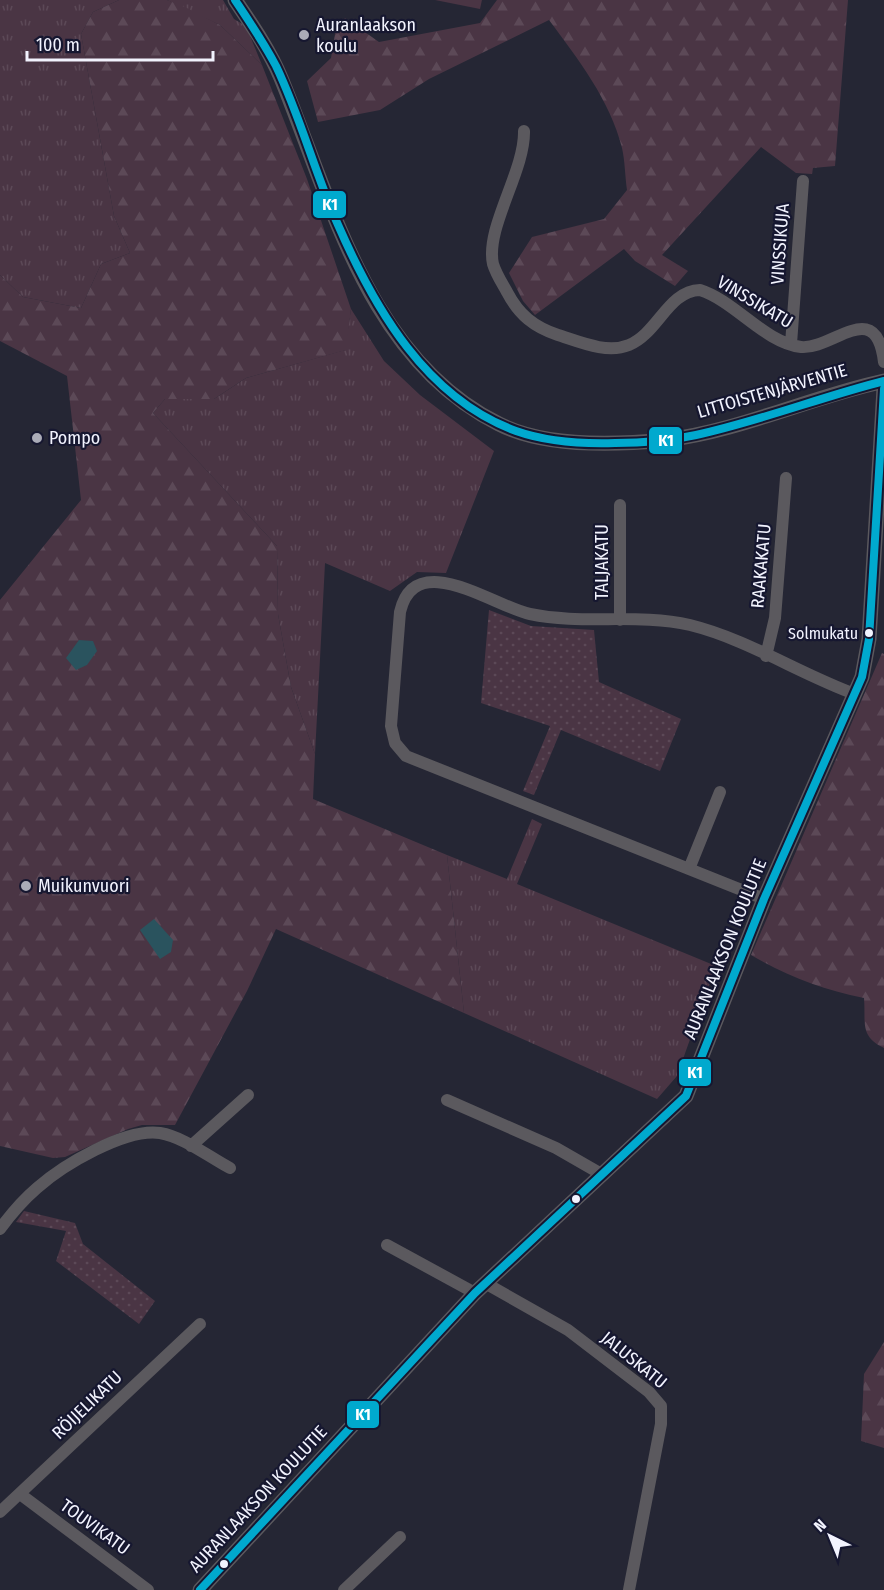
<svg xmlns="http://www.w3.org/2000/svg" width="884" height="1590" font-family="'Fira Sans Condensed',sans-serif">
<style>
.grass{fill:url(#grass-tufts)}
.forest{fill:url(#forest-firs)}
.park{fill:url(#park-dots)}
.pitch{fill:#4a3544}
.water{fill:#2a535e}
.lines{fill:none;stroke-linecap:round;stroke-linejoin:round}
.minor{stroke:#5b595e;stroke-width:12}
.tertiary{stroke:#5b595e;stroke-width:15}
.bus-1-casing{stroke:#161730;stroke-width:12}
.bus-1{stroke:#00a9ce;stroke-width:8}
.poi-dot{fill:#aaabb7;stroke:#161730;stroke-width:2}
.bus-dot{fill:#f2f3fe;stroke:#161730;stroke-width:2}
.labels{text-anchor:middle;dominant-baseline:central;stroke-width:4.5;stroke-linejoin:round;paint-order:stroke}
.bus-label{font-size:16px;fill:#f2f3fe;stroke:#161730;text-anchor:end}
.poi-label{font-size:18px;fill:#f2f3fe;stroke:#161730;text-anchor:start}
.street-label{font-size:18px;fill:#f2f3fe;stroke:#161730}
.line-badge{stroke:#161730;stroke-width:2}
.badge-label{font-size:16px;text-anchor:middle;font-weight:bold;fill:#fff}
</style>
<defs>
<pattern id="grass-tufts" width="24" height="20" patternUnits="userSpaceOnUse" patternTransform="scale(1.5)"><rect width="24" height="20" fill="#4a3544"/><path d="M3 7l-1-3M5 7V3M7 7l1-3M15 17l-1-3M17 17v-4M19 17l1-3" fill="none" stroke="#5c4957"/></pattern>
<pattern id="forest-firs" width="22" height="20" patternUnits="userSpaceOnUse" patternTransform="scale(1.5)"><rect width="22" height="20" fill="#4a3544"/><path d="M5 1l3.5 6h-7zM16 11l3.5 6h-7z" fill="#5c4957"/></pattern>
<pattern id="park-dots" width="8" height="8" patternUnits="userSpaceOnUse" patternTransform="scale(1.5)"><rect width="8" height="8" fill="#4a3544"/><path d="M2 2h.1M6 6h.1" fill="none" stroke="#5c4957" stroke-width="1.8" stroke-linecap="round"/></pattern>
</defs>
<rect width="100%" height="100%" fill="#252634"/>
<path class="grass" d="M 0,0 L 119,0 L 93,12 L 81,34 L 114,216 L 130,253 L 101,264 L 81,308 L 23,297 L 0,275 Z
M 167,0 L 223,0 L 234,19 L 246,26 L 262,65 L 220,25 Z
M 351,309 L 384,361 L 420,395 L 494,451 L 446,573 L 417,572 L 390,591 L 325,563 L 315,754 L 291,687 L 278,614 L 277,546 L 153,413 L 165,399 L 214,399 L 246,378 L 345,350 Z
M 532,819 L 542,824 L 517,884 L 716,966 L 677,1076 L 657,1099 L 464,1013 L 447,855 L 507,879 Z"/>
<path class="forest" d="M 119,0 L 167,0 L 185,7 L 220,25 L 262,65 L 307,179 L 351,309 L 346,350 L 246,378 L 214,399 L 165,399 L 153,413 L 277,546 L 278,614 L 291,687 L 315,754 L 313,799 L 447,855 L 464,1013 L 276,929 L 247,991 L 175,1125 L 142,1125 L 128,1129 L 65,1157 L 53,1158 L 0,1146 L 0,600 L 81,500 L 67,376 L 0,341 L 0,275 L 23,297 L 81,308 L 101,264 L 130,253 L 114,216 L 81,34 L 93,12 Z
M 497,0 L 848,0 L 835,166 L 813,168 L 812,174 L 796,173 L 761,147 L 662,255 L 688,271 L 675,286 L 635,261 L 624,249 L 535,315 L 523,301 L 509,273 L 532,237 L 604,219 L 627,190 C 625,176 625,161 622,148 C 610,100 578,59 549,20 L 429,79 L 380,110 L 318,122 L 307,81 L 331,58 L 336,28 L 345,18 L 379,42 L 480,23 Z
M 882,653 L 884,654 L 884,1048 C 859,1036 866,1022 864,998 C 822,989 789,977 751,955 Z
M 884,1342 L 884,1448 L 861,1441 L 864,1374 Z"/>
<path class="park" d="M 489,610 L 531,626 L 594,630 L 599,682 L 681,719 L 660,771 L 561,730 L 534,795 L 523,791 L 550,726 L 481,703 Z
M 24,1211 L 75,1223 L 83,1244 L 155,1301 L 139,1324 L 56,1261 L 66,1231 L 16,1222 Z"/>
<path class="pitch" d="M 435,0 L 482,0 L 480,9 Z"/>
<path class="water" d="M 79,640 L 93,641 L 97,651 L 87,665 L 76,670 L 66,658 Z
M 154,919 L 173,940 L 171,952 L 160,959 L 140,930 Z"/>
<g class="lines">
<path class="minor" d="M 524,131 C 525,171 485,228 493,264 C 496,274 502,283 507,292 C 519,315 534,327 558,335 C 580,342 607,354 629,345 C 658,333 668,291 700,290 C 735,301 765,343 801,347 C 833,350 876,296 884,362
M 791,344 L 803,181
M 620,620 L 620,505
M 766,656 L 775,618 L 786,478
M 689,869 L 720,792
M 764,899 L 406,756 L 395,743 L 391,726 L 400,612 C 415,547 495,607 530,614 C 582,625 638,613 690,625 C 747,639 800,674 855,694
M 447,1100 L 556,1148 L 603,1175
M 191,1146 L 248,1095
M 0,1229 C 11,1214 23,1200 37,1188 C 63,1165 125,1128 160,1133 C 184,1137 209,1157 230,1168
M 387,1245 L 475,1293
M 485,1283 L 568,1330 L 649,1392 L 661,1406 L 661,1424 L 629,1590
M 20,1494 L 148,1590
M 0,1512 L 200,1324
M 344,1590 L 400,1537"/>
<path class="tertiary" d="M 235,0 C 252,25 270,51 281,78 C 332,202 368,359 499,424 C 544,447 615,445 665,440 C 740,431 810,397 884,381
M 200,1590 L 475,1293 L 686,1096 L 764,899 L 862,677 L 869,639 L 884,389"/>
<defs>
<path id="bus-1" d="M 235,0 C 249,21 264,43 276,66 C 301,118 315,174 339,227 C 375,309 426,398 516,431 C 547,442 582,444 615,443 C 642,443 669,441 696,435 C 760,421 821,397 884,381
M 200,1590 L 475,1293 L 686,1096 L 764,899 L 862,677 L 869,639 L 884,389"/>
</defs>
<use href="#bus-1" class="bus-1-casing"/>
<use href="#bus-1" class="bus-1"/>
</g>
<g class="poi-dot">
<circle cx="304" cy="35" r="6"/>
<circle cx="37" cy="438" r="6"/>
<circle cx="26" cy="886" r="6"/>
</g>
<g class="bus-dot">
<circle cx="869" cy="633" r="5"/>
<circle cx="576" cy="1199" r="5"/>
<circle cx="224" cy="1564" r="5"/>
</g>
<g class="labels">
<g class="bus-label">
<text x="858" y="633">Solmukatu</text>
</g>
<g class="poi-label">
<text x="316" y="25">Auranlaakson<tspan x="316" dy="21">koulu</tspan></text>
<text x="49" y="438">Pompo</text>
<text x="38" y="886">Muikunvuori</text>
</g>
<g class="street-label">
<text transform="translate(780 244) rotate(-86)">VINSSIKUJA</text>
<text transform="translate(755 302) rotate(31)">VINSSIKATU</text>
<text transform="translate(772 391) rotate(-16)">LITTOISTENJÄRVENTIE</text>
<text transform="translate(602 562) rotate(-90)">TALJAKATU</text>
<text transform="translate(761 566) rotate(-85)">RAAKAKATU</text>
<text transform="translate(725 949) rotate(-68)">AURANLAAKSON KOULUTIE</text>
<text transform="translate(634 1360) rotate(39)">JALUSKATU</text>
<text transform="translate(87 1405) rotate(-44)">RÖIJELIKATU</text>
<text transform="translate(258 1499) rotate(-47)">AURANLAAKSON KOULUTIE</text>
<text transform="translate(95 1527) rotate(36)">TOUVIKATU</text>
</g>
</g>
<g class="line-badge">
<rect x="312" y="190" width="35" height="29" rx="6" fill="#00a9ce"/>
<rect x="648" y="426" width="35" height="29" rx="6" fill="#00a9ce"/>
<rect x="678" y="1058" width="34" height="29" rx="6" fill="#00a9ce"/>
<rect x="346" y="1400" width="34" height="29" rx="6" fill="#00a9ce"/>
</g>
<g class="badge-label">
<text x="330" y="210">K1</text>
<text x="666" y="446">K1</text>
<text x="695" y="1078">K1</text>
<text x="363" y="1420">K1</text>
</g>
<g transform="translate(830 1536) rotate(317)" stroke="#161730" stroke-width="4.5" paint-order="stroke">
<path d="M0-4.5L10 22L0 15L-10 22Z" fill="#f2f3fe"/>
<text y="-9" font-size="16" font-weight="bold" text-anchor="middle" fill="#f2f3fe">N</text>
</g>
<path d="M27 51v9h186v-9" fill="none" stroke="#f2f3fe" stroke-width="3"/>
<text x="36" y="51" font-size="18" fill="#f2f3fe" stroke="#161730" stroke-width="4.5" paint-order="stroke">100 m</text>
</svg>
